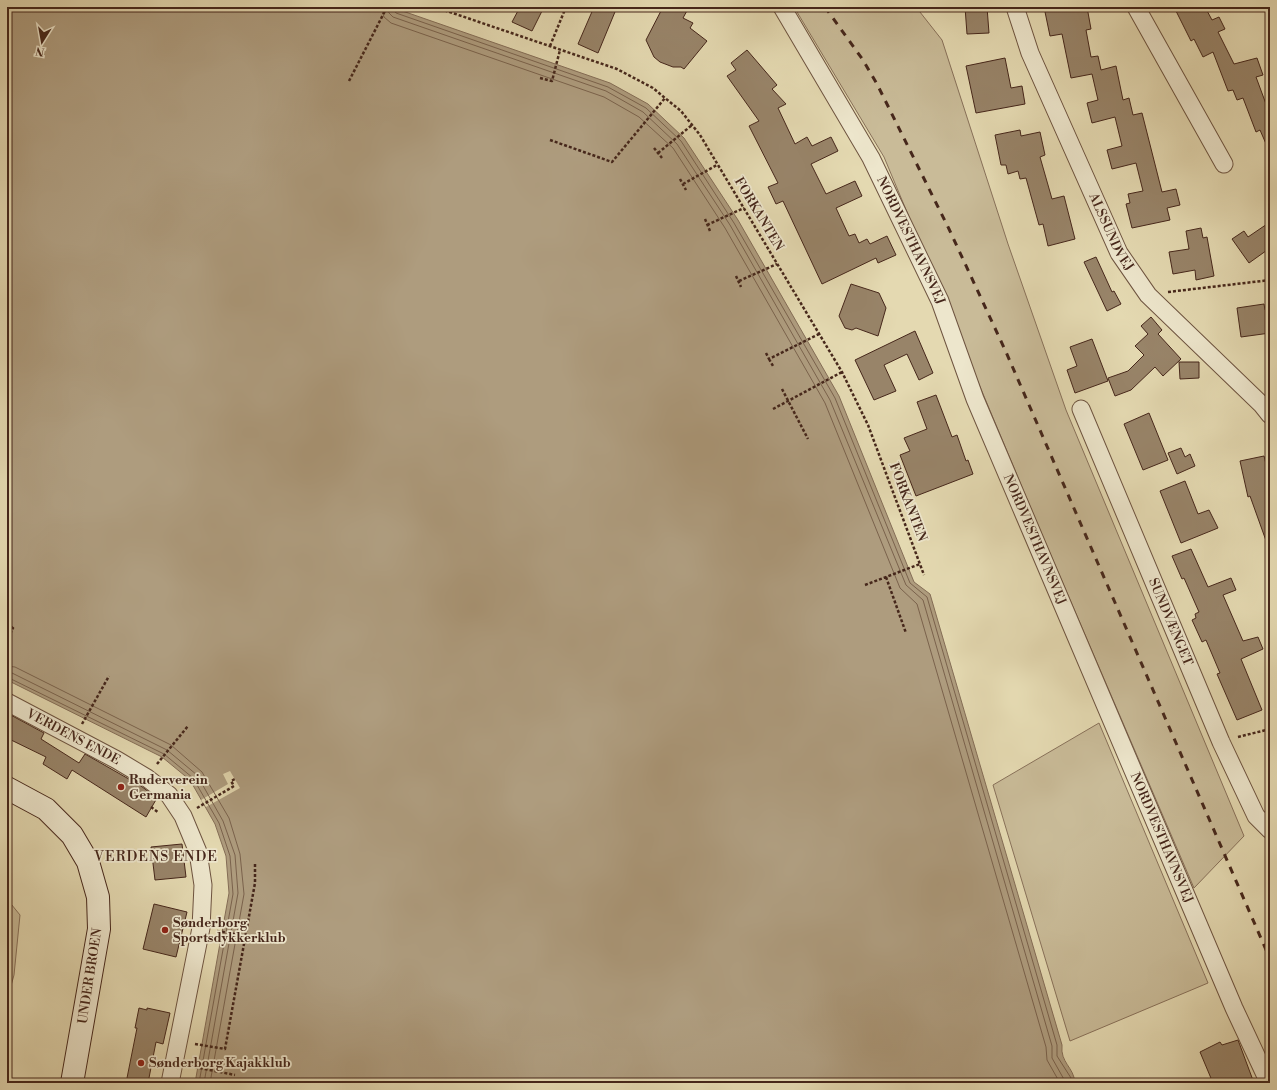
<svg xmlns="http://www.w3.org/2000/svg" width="1277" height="1090" font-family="'Libre Bodoni',serif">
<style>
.green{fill:#c9bb98;stroke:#88715a}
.water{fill:#ae9c7e;stroke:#846d56}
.pier{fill:#e4d9b1}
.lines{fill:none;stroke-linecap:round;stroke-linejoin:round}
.shore{stroke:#7a624c;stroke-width:1}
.building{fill:#988469;stroke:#46271b}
.street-casing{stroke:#6e5440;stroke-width:19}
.secondary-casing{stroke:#46271b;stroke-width:24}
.path{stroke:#46271b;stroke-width:2.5;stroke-dasharray:3 2;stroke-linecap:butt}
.street{stroke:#ede6cc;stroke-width:17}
.secondary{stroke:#ede6cc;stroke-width:22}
.rail{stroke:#46271b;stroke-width:3;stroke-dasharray:7 7;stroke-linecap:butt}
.poi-dot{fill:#8f2418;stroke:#ede6cc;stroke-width:1.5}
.labels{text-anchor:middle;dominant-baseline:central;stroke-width:3.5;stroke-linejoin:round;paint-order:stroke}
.street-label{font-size:13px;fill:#46271b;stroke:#ede6cc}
.poi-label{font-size:13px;font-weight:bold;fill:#46271b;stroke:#ede6cc;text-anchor:start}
.neighbourhood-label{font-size:14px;letter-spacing:1px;fill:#46271b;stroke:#ede6cc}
</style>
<rect width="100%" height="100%" fill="#e4d9b1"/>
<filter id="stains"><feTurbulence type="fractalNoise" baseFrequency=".005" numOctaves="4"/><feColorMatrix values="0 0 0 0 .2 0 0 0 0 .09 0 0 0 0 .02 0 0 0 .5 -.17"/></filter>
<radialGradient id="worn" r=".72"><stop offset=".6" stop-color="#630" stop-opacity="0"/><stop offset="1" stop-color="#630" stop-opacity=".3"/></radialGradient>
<path class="green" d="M 794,7 L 916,7 L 942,40 L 1008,244 L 1066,410 L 1244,836 L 1194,888 L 1037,523 L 884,157 Z
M 1099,723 L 1208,983 L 1070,1041 L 993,785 Z
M 7,899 L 20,915 L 14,975 L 7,1000 Z"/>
<path class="water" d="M 7,7 L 391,7 L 610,83 L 648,104 L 684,138 L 738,220 L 839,396 L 914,582 L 930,594 L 1062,1045 C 1060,1063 1074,1067 1075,1083 L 195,1083 L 229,893 L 226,856 L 215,824 L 190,780 L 162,757 L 7,680 Z"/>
<path class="pier" d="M 230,771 L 240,788 L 206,807 L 201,800 L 228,784 L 223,774 Z"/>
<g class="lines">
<path class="shore" d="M 381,7 L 384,17 L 391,23 L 604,97 L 639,117 L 673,148 L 725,228 L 825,403 L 900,588 L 917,604 L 1046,1047 L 1047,1060 L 1060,1083
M 387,7 L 389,13 L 393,17 L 606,91 L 643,112 L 677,144 L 730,225 L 830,400 L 906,585 L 923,600 L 1052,1046 L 1052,1058 L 1066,1083
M 392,7 L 396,13 L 608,87 L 646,108 L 681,141 L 734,223 L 835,398 L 910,583 L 927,597 L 1057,1045 L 1057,1056 L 1071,1078 L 1071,1083
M 7,666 L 15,667 L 171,745 L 202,772 L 229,818 L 240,854 L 244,894 L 210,1083
M 7,672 L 12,673 L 167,750 L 197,775 L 223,821 L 235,855 L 238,893 L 204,1083
M 7,677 L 164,754 L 193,778 L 219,823 L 230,856 L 233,894 L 199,1083"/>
</g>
<path class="building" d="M 520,7 L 544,7 L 532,31 L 512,22 Z
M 594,7 L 617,7 L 598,53 L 578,44 Z
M 663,7 L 689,7 L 683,18 L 693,23 L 690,28 L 707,41 L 684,69 L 681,67 L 673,67 L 660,62 L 654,57 L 646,40 Z
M 965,7 L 987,7 L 989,33 L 967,34 Z
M 1044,7 L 1087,7 L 1091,29 L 1086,30 L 1091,57 L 1098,56 L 1101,70 L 1116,66 L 1123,100 L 1129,98 L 1133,115 L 1142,113 L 1162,192 L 1176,189 L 1180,205 L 1167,208 L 1170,220 L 1132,228 L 1126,204 L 1130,203 L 1128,194 L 1143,191 L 1136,163 L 1112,169 L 1107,150 L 1122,146 L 1115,117 L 1092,123 L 1087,103 L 1098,100 L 1092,74 L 1071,78 L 1062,34 L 1050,36 Z
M 1174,7 L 1205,7 L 1212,20 L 1219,17 L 1225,29 L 1218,32 L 1234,64 L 1257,58 L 1263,75 L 1256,77 L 1266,104 L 1270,102 L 1270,153 L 1260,130 L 1256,132 L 1243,98 L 1237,100 L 1233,90 L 1228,91 L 1213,52 L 1203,57 L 1194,39 L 1191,41 Z
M 747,50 L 777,85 L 772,89 L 786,104 L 778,108 L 795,144 L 807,137 L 812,146 L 831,137 L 838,151 L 811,164 L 826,194 L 855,181 L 862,196 L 836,208 L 849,236 L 855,234 L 859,243 L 867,239 L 870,244 L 887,236 L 896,255 L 878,263 L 876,258 L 822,284 L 783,201 L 776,204 L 768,187 L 778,183 L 749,126 L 759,121 L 727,76 L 736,70 L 731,63 Z
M 1005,58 L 1011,88 L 1022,86 L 1025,104 L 976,113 L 966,66 Z
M 1020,130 L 1021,136 L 1040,132 L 1045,155 L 1040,157 L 1052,199 L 1064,196 L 1075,239 L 1048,246 L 1043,224 L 1039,225 L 1026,178 L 1020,179 L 1018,171 L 1008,174 L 1006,165 L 1001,165 L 995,135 Z
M 1270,222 L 1270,248 L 1249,263 L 1232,239 L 1244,231 L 1248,237 Z
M 1201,228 L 1203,238 L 1207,237 L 1214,276 L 1196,280 L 1195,270 L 1173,274 L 1169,252 L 1189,249 L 1186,231 Z
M 1096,257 L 1112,292 L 1114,291 L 1121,304 L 1107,311 L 1084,262 Z
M 851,284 L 879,293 L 886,308 L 878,336 L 856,328 L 852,330 L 845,328 L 839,316 Z
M 1264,304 L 1265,310 L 1270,309 L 1270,333 L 1241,337 L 1237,308 Z
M 1151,317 L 1162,330 L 1158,334 L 1181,359 L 1163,376 L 1155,367 L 1131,390 L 1115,396 L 1108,378 L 1128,371 L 1144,355 L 1135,346 L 1148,334 L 1141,326 Z
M 915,331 L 933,373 L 919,380 L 907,354 L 884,365 L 896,391 L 874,400 L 855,360 Z
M 1092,339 L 1108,381 L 1075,393 L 1067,370 L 1077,366 L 1070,347 Z
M 1179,362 L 1199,362 L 1199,378 L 1180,379 Z
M 936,395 L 952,437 L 957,435 L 966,461 L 968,460 L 973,474 L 916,496 L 900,455 L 910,451 L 904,438 L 927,429 L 917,402 Z
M 1149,413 L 1168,460 L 1143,470 L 1124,424 Z
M 1181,448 L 1185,457 L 1190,454 L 1195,466 L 1177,474 L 1168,453 Z
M 1264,456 L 1266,464 L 1270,463 L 1269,549 L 1250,496 L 1248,497 L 1240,461 Z
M 1185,481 L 1198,514 L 1209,510 L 1218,528 L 1181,543 L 1160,491 Z
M 1191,549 L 1208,587 L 1231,578 L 1236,590 L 1223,595 L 1243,641 L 1258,637 L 1263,649 L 1241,659 L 1262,710 L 1237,720 L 1217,674 L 1220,673 L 1206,640 L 1202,642 L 1192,620 L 1196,618 L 1195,614 L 1199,612 L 1184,578 L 1182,579 L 1172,556 Z
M 7,713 L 44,733 L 41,739 L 79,763 L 85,754 L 141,786 L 157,798 L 146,817 L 72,770 L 67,779 L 43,764 L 46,757 L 7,738 Z
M 182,844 L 186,877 L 155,880 L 151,847 Z
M 154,904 L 187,912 L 176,957 L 143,949 Z
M 139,1008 L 147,1010 L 147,1008 L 170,1013 L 163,1044 L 156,1042 L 148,1083 L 126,1083 L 137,1028 L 135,1028 Z
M 1238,1040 L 1254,1083 L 1213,1083 L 1200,1052 L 1220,1042 L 1222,1045 Z"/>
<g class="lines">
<defs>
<g id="street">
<path id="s1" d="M 782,7 L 871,158 L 940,301 L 975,399 L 1234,1008 L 1269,1083"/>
<path id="s2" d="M 1015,7 L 1030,53 L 1119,253 L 1148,295 L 1262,405 L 1270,415"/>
<path d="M 1136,7 L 1224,164"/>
<path id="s3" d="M 1081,409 L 1221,742 L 1256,816 L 1270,830"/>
<path id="s4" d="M 7,702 L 117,760 L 147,778 L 169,795 L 183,816 L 198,852 L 203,885 L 201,928 L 170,1083"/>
</g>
<path id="secondary" d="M 7,788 L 46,809 L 72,835 L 88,862 L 98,897 L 99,929 L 72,1083"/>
</defs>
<use href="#street" class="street-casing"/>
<use href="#secondary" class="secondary-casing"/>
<path class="path" d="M 435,7 L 617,69 L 653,88 L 665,98 L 681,111 L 700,135 L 842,372 L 868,425 L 924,575
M 550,46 L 566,7
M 540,78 L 552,81 L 560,50
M 349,81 L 387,7
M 550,140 L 612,162 L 665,98
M 654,148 L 662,158
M 658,153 L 692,125
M 680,179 L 686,190
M 683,184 L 717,165
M 705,219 L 710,231
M 707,225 L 744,208
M 736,276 L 741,287
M 739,281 L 777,264
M 1168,292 L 1270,280
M 766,353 L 769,359 L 819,334
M 769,359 L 773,366
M 782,389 L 808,439
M 773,409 L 842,372
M 886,577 L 906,633
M 865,585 L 920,564
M 7,625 L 13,628 L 7,640
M 82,724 L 109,676
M 1238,737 L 1270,729
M 157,764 L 188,726
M 151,807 L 159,813
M 197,808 L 234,786 L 231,781 L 235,779
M 217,931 L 246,936
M 195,1044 L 225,1049 L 255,883 L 255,862
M 190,1066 L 235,1075"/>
<use href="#street" class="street"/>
<use href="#secondary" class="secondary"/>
<path class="rail" d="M 825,7 L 863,60 L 877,84 L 949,229 L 1006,352 L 1270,959"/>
</g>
<g class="poi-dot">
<circle cx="121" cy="787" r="4"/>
<circle cx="165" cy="930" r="4"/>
<circle cx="141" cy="1063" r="4"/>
</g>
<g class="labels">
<g class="street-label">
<text transform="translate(759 214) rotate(59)">FORKANTEN</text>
<text stroke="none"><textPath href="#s2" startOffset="245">ALSSUNDVEJ</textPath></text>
<text stroke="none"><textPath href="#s1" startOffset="267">NORDVESTHAVNSVEJ</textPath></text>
<text transform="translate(908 502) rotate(69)">FORKANTEN</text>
<text stroke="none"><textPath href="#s1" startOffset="591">NORDVESTHAVNSVEJ</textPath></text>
<text stroke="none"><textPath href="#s3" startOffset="231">SUNDVÆNGET</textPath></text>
<text stroke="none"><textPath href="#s4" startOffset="75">VERDENS ENDE</textPath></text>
<text stroke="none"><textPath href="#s1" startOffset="915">NORDVESTHAVNSVEJ</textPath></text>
<text transform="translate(90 976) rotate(-81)">UNDER BROEN</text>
</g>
<g class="poi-label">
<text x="129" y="780">Ruderverein<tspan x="129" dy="15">Germania</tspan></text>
<text x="173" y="923">Sønderborg<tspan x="173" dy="15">Sportsdykkerklub</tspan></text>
<text x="149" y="1063">Sønderborg Kajakklub</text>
</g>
<g class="neighbourhood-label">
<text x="156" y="857">VERDENS ENDE</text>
</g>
</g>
<rect width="1277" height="1090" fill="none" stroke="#e4d9b1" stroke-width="24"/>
<rect x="8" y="8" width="1261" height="1074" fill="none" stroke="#46271b" stroke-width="2"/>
<rect x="12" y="12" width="1253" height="1066" fill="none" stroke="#46271b"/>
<g transform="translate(42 42) rotate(191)" stroke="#ede6cc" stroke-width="3" paint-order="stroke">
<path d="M0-3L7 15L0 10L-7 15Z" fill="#46271b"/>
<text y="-6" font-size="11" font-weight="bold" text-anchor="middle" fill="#46271b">N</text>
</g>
<rect width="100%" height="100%" filter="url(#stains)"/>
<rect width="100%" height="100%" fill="url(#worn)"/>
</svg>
